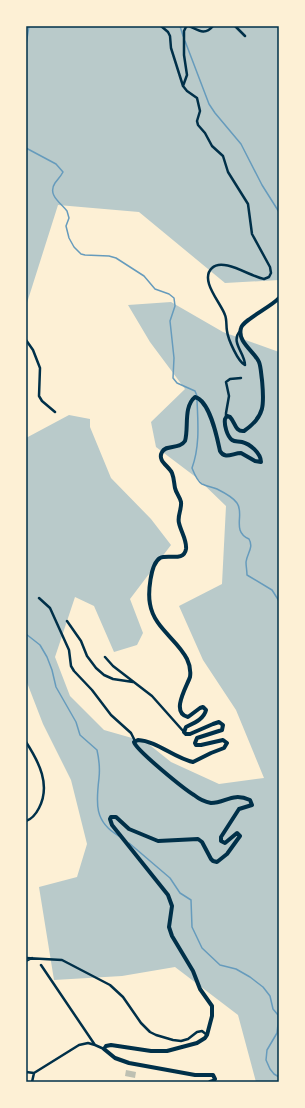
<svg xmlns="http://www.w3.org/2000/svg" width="305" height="1108" font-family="'Fira Sans Condensed',sans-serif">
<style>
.green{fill:#b9caca}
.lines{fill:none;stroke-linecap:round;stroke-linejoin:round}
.stream{stroke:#669bbc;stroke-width:1.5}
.building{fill:#bec0b2}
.minor{stroke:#003049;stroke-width:2.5}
.secondary{stroke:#003049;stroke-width:4}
.neatline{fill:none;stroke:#003049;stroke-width:1.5}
</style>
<rect width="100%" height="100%" fill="#fdf0d5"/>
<path class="green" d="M 26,26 L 279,26 L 279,280 L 225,283 L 139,212 L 58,205 L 26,306 Z
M 171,302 L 223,332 L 279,352 L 279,1082 L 256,1082 L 238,1015 L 175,967 L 122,976 L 54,980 L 39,887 L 77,877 L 87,844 L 71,780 L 43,724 L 26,680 L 26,438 L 69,415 L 90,419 L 90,427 L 111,478 L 151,519 L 171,545 L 130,599 L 143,633 L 137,645 L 114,652 L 94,606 L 75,597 L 55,657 L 70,696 L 104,730 L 146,742 L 171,762 L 219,784 L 264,778 L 236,710 L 203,660 L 179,606 L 222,584 L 226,506 L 197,478 L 156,447 L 151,422 L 185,389 L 150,342 L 128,305 Z"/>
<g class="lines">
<path class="stream" d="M 180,26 L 183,36
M 185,41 L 209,104 L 215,113 L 241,144 L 262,185 L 279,212
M 26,45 L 29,26
M 26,148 L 56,164 L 63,172 C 61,176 58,179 55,183 C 47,195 61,203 67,211 L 69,218 L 66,226 L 69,238 L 74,247 L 81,254 L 85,255 L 109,256 L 116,258 L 144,276 L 155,289 L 169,294 L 174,298 L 175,306 L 170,321 L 174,358 L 173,378 L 177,383 L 195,391 L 197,396
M 197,400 C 198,423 200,446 192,468 C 194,473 197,481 202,484 C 206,486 212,487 217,489 C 223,492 233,497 237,503 C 245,514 231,531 249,539 C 254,548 247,553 246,562 C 246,566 247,571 247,575 L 272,590 L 279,601
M 26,634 L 40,645 L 47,657 L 52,670 L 56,687 L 76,722 L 80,735 L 97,750 C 99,759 100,769 99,778 C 96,803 94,822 119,836
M 129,843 L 170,878 L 180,893 L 191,900 L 192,927 L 202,948 L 220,965 L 236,969 L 250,977 L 263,987 L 270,996 L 273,1009 L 278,1015 L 278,1024 L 277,1033 L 267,1050 L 266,1060 L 270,1069 L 274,1074 L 279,1077"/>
</g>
<path class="building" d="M 126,1070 L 136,1072 L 135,1078 L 125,1076 Z"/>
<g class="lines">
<path class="minor" d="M 161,26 L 168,32 L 170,36 L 171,48 L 183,86 L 187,91 L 197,98 L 200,111 L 197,121 L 198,125 L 205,133 L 212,146 L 223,156 L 228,172 L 248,204 L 252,234 L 270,267 L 271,273 L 269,277 L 264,279 C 251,277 223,257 212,268 C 199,280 221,303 225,315 C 227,320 226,326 227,331 C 228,339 238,362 245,365
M 189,26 C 198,30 205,36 213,26
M 235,26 L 245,36
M 183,86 L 187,75 L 184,55 L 184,31 L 186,27 L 188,26
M 240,331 C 230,342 245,353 245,365
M 26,340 L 33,350 L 40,368 L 39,396 L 42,401 L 55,412
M 226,417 L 226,413 L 229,396 L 226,382 L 230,379 L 241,378
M 39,598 L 50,608 L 69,650 L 71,666 L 74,671 L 92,690 L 111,715 L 131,733 L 135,741
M 67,621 L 81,641 L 87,656 L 96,668 L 104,675 L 113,679 L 133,682
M 105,657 L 113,666 L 152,696 L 184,732
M 26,742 C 39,762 51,785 39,808 C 36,814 32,819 26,821
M 26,958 L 62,960 L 110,985 L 123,997 L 141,1023 L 150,1032 L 156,1035 L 173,1040 L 181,1041 L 188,1039 L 197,1032 L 202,1031 L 207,1035
M 26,961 L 32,958
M 41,965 L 95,1045
M 26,1072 L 34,1073
M 32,1082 L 34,1073 L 79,1045 L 88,1043 L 95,1045 L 104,1049"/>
<path class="secondary" d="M 210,1082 L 213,1081 L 215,1079 L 213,1075 L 195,1075 L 129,1063 L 115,1058 L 104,1049 L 106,1046 L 111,1045 L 151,1051 L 167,1051 L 197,1043 L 205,1038 L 207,1035 L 212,1016 L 212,1006 L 200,989 L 193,971 L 172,936 L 169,927 L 172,906 L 168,895 L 112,825 L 110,819 L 111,817 L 116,817 L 129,829 L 158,841 L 198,839 L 202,842 L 211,859 L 213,861 L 217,862 L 227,854 L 240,836 L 237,833 L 225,843 L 221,841 L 221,837 L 239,809 L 252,805 L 250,800 C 232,792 226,803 211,803 C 205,802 199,799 194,795 C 184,789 136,750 134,742 L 138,740 C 157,741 174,758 193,762 L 211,753 L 224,748 L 227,743 L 223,740 L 201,745 L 196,745 L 195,743 L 197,738 L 222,730 L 223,725 L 219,722 L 213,724 L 190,734 L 186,734 L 184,732 L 186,727 C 194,723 204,719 206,710 L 203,707 L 200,708 L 188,717 C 170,713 187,686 190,677 C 191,670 190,665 187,659 C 177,639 154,628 150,604 C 148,594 150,564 160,558 C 168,554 184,562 186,549 C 187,540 181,532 179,523 C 177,516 182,509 181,502 C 180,497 176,493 175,488 C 174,483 174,478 172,473 C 169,466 157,461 162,452 C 166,444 179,450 185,441 C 189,428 183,407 195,397 C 210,401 217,437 220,451 C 225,460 233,453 241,453 L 255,461 L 261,462 C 261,453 250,444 242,442 C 238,441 235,442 232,440 C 227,436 224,425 225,419 L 227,416 L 230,417 C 235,422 235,432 244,431 C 266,416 264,403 262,380 C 261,374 261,367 259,362 C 254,351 237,342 241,328 C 243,320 271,307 279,298"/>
</g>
<rect width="305" height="1108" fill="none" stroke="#fdf0d5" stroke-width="54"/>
<rect x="27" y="27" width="251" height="1054" class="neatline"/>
</svg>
